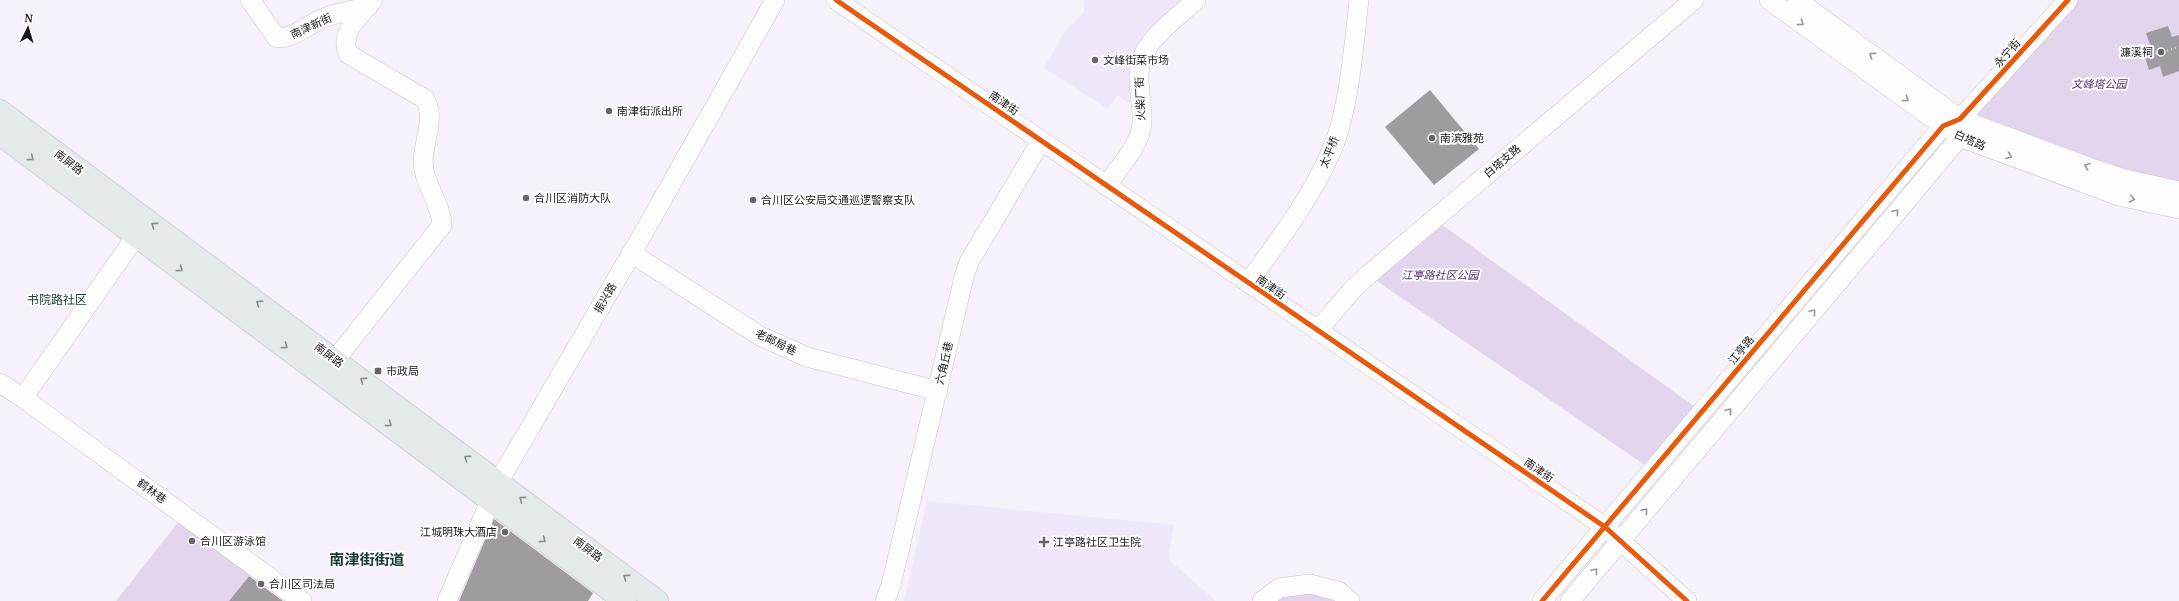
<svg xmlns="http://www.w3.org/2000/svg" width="2179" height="601" font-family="'PT Serif','Noto Sans SC',serif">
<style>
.built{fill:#f0e7fa}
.green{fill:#e2d5ed}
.building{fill:#9f9ba1}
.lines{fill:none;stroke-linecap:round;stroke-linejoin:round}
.minor-casing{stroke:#c9c4cc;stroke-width:20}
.major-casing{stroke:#d2d0d5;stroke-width:24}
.path{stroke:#dbd9db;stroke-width:2.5;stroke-dasharray:1 3;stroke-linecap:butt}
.minor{stroke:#fefdfe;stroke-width:19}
.major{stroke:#e4eaea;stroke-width:22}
.cycleway-casing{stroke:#fff;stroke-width:8}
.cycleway{stroke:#e8590c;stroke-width:5}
.oneway{stroke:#979699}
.oneway2{stroke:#898b8e}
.poi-dot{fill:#67636b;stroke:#fff;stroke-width:1.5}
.labels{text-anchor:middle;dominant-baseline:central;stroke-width:4;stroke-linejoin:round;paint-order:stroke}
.street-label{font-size:11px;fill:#1a171e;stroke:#fff}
.poi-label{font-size:11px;fill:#1a171e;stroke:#fff;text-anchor:start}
.park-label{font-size:11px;font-style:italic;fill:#543070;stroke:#fff}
.neighbourhood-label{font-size:12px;fill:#193a33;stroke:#fff}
.district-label{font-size:15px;font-weight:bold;fill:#193a33;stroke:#fff}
</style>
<rect width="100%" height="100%" fill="#f6f1fa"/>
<path class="built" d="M 1084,0 L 1196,0 L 1150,44 L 1141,111 L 1117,95 L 1108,109 L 1044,68 L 1065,31 L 1084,13 Z
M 927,501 L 1174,525 L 1168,559 L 1216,601 L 904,601 Z"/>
<path class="green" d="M 2067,0 L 2179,0 L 2179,191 L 1960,119 Z
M 1434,219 L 1702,412 L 1652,470 L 1368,275 Z
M 184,515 L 255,567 L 229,601 L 116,601 Z
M 1279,588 L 1359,601 L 1262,601 Z"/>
<path class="building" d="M 2168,26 L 2172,37 L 2179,35 L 2179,71 L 2163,77 L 2160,66 L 2149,70 L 2142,47 L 2150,45 L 2146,33 Z
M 1430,90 L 1479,149 L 1434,185 L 1385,127 Z
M 494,519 L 593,593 L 588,601 L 459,601 Z
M 249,576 L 283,601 L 229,601 Z"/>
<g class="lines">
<defs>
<path id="minor" d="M 250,0 L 277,38 C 294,38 305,27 319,20 C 334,13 352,10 368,7
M 836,0 L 1605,527 L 1687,601
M 1769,0 L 1943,126 L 1960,137 L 2119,196 L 2179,209
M 1797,0 L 1960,119 L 2091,168 L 2125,179 L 2179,191
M 1106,186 C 1119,167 1141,145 1142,122 C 1143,99 1134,78 1143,56 C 1151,36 1180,15 1196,0
M 631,253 L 760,336 L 807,357 L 938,391
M 1248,283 C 1278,241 1310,200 1331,152 C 1349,111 1354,45 1359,0
M 1317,331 L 1353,289 L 1368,275 L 1694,0
M 335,360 L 442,225 C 441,203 424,185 423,163 C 423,141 436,120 425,99 L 348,54 C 339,31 360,17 373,0
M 0,383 L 23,398 L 302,601
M 23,398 L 136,236
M 447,601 L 499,481 L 648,225 L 775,0
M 885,601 L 891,585 L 964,277 L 969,262 L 1041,141
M 1262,601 L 1279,588 L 1310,584 L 1338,591 L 1350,601
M 1542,601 L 1943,126 L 1960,119 L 2068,0
M 1570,601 L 1960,137 L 1960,119"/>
<path id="major" d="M 0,111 L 657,601
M 0,134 L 625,601"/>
</defs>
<use href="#minor" class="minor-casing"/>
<use href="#major" class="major-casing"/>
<path class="path" d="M 2048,47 L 2056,54 L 2073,112 L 2060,139
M 2064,82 L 2179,47"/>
<use href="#minor" class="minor"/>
<use href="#major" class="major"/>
<defs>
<path id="cycleway" d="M 836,0 L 1605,527 L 1687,601
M 1542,601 L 1943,126 L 1960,119 L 2068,0"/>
</defs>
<use href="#cycleway" class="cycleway-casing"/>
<use href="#cycleway" class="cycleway"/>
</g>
<defs><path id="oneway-chevron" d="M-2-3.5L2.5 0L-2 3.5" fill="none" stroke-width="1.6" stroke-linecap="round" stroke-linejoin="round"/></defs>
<g class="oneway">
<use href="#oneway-chevron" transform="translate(1801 23) rotate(36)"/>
<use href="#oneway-chevron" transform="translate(1872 55) rotate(-144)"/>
<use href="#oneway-chevron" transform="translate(1906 99) rotate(36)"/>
<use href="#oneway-chevron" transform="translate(2009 156) rotate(21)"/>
<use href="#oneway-chevron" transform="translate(2087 166) rotate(-160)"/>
<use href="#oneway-chevron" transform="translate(2132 199) rotate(12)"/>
<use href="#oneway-chevron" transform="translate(1896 212) rotate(-50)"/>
<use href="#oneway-chevron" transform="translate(1813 312) rotate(-50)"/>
<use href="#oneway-chevron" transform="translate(1729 411) rotate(-50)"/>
<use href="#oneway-chevron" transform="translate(1645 511) rotate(-50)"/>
<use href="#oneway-chevron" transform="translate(1595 571) rotate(-50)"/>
</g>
<g class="oneway2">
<use href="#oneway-chevron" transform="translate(31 158) rotate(37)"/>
<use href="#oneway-chevron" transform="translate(154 225) rotate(-143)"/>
<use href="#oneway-chevron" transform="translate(180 269) rotate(37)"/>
<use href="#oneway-chevron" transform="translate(259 303) rotate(-143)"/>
<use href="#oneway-chevron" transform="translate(285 346) rotate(37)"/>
<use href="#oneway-chevron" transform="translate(363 380) rotate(-143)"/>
<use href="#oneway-chevron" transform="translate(389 424) rotate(37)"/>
<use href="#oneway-chevron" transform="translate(467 458) rotate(-143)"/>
<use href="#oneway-chevron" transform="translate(522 499) rotate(-143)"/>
<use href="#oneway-chevron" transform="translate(543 540) rotate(37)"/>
<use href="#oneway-chevron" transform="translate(626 577) rotate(-143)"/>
</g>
<g class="poi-dot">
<circle cx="2161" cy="52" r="4"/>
<circle cx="1095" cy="60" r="4"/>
<circle cx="609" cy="111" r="4"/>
<circle cx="1432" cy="138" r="4"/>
<circle cx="526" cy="198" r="4"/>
<circle cx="753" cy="200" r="4"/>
<rect x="374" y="367" width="8" height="8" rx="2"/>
<circle cx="505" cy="532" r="4"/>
<circle cx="192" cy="541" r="4"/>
<path d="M1042 536h4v4h4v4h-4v4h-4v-4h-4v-4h4z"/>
<circle cx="261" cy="584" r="4"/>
</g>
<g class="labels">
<g class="street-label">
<text transform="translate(311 26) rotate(-25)">南津新街</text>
<text transform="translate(2007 53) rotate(-48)">永宁街</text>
<text transform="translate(1140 99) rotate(-92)">火柴厂街</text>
<text transform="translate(1004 103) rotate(34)">南津街</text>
<text transform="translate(1970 140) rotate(24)">白塔路</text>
<text transform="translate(1329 152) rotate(-68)">太平桥</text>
<text transform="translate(1502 161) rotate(-40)">白塔支路</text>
<text transform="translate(69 162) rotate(37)">南屏路</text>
<text transform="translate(1271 287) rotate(34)">南津街</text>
<text transform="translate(605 298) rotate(-60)">振兴路</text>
<text transform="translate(776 342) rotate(26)">老邮局巷</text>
<text transform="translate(1741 350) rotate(-50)">江亭路</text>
<text transform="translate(329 355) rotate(37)">南屏路</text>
<text transform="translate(944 363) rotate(-77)">六角丘巷</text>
<text transform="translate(1539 470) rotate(34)">南津街</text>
<text transform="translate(152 491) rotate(36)">鹤林巷</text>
<text transform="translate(588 549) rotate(37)">南屏路</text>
</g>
<g class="poi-label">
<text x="2153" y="52" text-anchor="end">濂溪祠</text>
<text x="1103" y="60">文峰街菜市场</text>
<text x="617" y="111">南津街派出所</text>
<text x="1440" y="138">南滨雅苑</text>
<text x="534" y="198">合川区消防大队</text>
<text x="761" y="200">合川区公安局交通巡逻警察支队</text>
<text x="386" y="371">市政局</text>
<text x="497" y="532" text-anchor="end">江城明珠大酒店</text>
<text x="200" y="541">合川区游泳馆</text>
<text x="1053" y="542">江亭路社区卫生院</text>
<text x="269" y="584">合川区司法局</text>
</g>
<g class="park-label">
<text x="2099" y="84">文峰塔公园</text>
<text x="1440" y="275">江亭路社区公园</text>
</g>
<g class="neighbourhood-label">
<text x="57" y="299">书院路社区</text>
</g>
<g class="district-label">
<text x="367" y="559">南津街街道</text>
</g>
</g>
<g transform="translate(28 28) rotate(5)" stroke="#ffffff" stroke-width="3" paint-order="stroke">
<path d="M0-3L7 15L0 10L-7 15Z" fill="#1a171e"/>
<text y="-6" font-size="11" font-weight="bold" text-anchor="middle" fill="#1a171e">N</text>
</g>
</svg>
